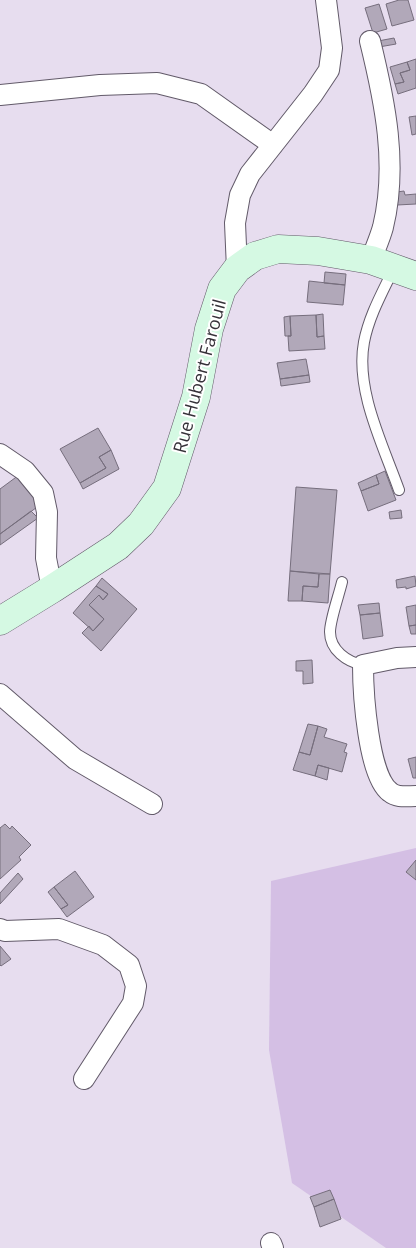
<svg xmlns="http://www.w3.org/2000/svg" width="416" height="1248" font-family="'Open Sans',sans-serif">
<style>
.green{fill:#d4bfe4}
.building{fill:#b1a8b9;stroke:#766e7d}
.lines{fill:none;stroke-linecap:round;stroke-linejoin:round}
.lane-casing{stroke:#625a69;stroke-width:12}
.street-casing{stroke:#625a69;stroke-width:22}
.secondary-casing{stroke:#625a69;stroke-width:29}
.lane{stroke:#fff;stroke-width:10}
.street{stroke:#fff;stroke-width:20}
.secondary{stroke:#d5f9e3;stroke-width:28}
.labels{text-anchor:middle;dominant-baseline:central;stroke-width:4;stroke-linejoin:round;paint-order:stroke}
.street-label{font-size:18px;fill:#353138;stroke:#fff}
</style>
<rect width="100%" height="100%" fill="#e7ddef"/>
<path class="green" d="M 416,848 L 416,1248 L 386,1248 L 292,1183 L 269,1050 L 271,881 Z"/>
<path class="building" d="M 399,0 L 408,0 L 414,20 L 392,26 L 386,4 Z
M 379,4 L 387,29 L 373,33 L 365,8 Z
M 394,38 L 396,44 L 379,47 L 378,41 Z
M 416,59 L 416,88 L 398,94 L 395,84 L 404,82 L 400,73 L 410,70 L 407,62 Z
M 407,62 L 410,70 L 400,73 L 404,82 L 395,84 L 390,67 Z
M 416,116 L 416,134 L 412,135 L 409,117 Z
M 404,191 L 405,195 L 416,194 L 416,204 L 397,205 L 397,192 Z
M 325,272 L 346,274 L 345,285 L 324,283 Z
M 309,281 L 345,285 L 343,305 L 307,302 Z
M 323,314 L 324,336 L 317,337 L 316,315 Z
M 316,315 L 317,337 L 324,336 L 325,349 L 289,351 L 288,336 L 291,336 L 290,316 Z
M 290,316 L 291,336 L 285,336 L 284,317 Z
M 306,359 L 309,375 L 280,379 L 277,363 Z
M 309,375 L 310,382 L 281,386 L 280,379 Z
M 98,428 L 111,450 L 99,457 L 106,468 L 80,483 L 60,449 Z
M 111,450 L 119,469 L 83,489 L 80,483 L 106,468 L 99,457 Z
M 385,471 L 396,500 L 368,511 L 361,491 L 379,484 L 376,475 Z
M 19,475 L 40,505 L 0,534 L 0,489 Z
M 376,475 L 379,484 L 361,491 L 358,483 Z
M 296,487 L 337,490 L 330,574 L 290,571 Z
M 401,510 L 402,518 L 390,519 L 389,512 Z
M 31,511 L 38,518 L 0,545 L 0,534 Z
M 290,571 L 319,574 L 318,587 L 303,586 L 302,601 L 288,601 Z
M 319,574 L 330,574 L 328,603 L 302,601 L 303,586 L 318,587 Z
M 415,576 L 416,586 L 406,589 L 406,587 L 397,588 L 396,580 Z
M 102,578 L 137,609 L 101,651 L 82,633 L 89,626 L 93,631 L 104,619 L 89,605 L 99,595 L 103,600 L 108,594 L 96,586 Z
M 96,586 L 108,594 L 103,600 L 99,595 L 89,605 L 104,619 L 93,631 L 73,613 Z
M 379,603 L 380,613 L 360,615 L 358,605 Z
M 416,605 L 416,625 L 409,626 L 406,607 Z
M 380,613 L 383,636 L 363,639 L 360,615 Z
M 416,625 L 416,634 L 411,634 L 409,626 Z
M 312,660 L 313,683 L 303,684 L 303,671 L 296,671 L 296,661 Z
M 308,724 L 318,726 L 310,755 L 299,752 Z
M 318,726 L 327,729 L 324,737 L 347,744 L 344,752 L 347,753 L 342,772 L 318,765 L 315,776 L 293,770 L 299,752 L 310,755 Z
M 416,757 L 416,778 L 413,778 L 408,759 Z
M 318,765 L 329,768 L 327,780 L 315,776 Z
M 5,824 L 10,829 L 12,826 L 31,845 L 19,857 L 21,860 L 0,879 L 0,828 Z
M 416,860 L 416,880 L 406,872 Z
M 75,871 L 94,897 L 67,917 L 61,909 L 68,905 L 54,887 Z
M 18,873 L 23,879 L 0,904 L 0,893 Z
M 54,887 L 68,905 L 61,909 L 48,892 Z
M 0,946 L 11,959 L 1,966 L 0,965 Z
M 330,1190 L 334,1199 L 314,1207 L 310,1197 Z
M 334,1199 L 341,1219 L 320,1227 L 314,1207 Z"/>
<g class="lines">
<defs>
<path id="lane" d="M 393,270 C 382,293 369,316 364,342 C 355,390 383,445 399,490
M 342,582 C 339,595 330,620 330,632 C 330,650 347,662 363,665"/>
<path id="street" d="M 370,41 C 385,102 398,165 383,227 C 380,238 375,249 371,260
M 0,95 L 100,85 L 157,83 L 201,94 L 273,145
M 237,269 L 235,223 L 240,195 L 250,174 L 313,94 L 329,70 L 332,48 L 326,0
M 0,454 L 25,471 L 43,493 L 47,512 L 46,558 L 52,589
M 416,657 L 397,658 L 363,665 C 363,692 368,776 390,792 C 397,798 407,796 416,796
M 0,694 L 75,759 L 152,804
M 0,929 L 5,931 L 59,929 L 103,945 L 129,965 L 136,986 L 133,1003 L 84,1079
M 271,1243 L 273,1248"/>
<path id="secondary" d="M 0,621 L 52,589 L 118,546 L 141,524 L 167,488 L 196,397 L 209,329 L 222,289 L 237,269 L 255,256 L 278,249 L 318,251 L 371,260 L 416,276"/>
</defs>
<use href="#lane" class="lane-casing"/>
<use href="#street" class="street-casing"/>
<use href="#secondary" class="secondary-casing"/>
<use href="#lane" class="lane"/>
<use href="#street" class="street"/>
<use href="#secondary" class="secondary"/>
</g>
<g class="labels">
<g class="street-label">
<text transform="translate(199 376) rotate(-75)">Rue Hubert Farouil</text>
</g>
</g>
</svg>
